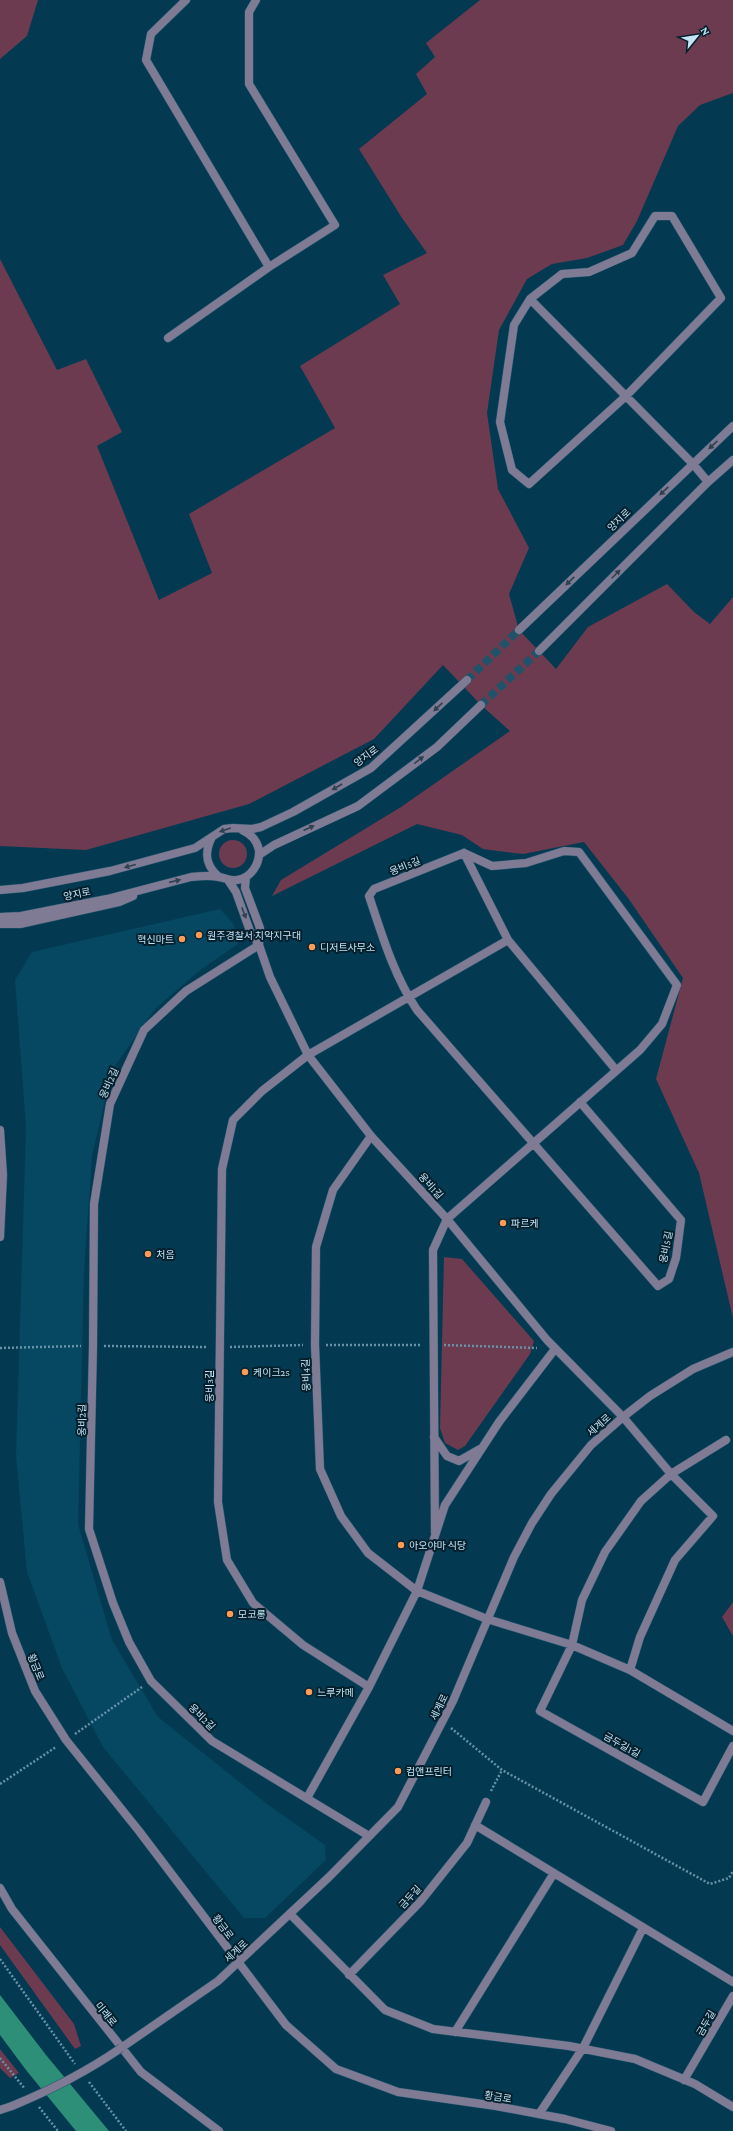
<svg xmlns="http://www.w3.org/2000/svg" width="733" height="2131" font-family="'Crimson Pro','Noto Sans KR',serif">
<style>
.built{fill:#064762}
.green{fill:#6c3b50}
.water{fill:#2e8f78}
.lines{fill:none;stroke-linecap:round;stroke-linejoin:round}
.tertiary-tunnel{stroke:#20536a;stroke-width:8;stroke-dasharray:8 4;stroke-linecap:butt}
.service-casing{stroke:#26586f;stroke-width:9}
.minor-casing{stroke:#26586f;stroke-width:9}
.tertiary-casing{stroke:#26586f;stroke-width:9}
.path{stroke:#6792a7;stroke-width:2.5;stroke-dasharray:2 2;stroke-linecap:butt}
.service{stroke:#807b94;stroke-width:8}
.minor{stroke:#807b94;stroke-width:8}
.tertiary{stroke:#807b94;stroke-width:8}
.tertiary-bridge-casing{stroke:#26586f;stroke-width:9;stroke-linecap:butt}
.tertiary-bridge{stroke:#807b94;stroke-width:8}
.oneway{fill:#2f4051}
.poi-dot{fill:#fe9c57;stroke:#04202d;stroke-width:1.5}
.labels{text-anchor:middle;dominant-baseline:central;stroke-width:4;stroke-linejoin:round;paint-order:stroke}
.street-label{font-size:10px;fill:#c4e3f5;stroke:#04202d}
.poi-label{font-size:10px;fill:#c4e3f5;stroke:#04202d;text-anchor:start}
</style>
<rect width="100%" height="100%" fill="#033a52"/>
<path class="built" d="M 220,909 L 233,923 L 238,944 L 199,971 L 156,1008 L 112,1070 L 92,1156 L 84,1272 L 78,1524 L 112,1640 L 158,1717 L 267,1804 L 325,1845 L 326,1860 L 265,1918 L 244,1918 L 103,1747 L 62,1668 L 27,1572 L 16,1456 L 26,1127 L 15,980 L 32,952 Z"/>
<path class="green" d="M 0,0 L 38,0 L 27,36 L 0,59 Z
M 480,0 L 733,0 L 733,93 L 700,105 L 678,126 L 637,221 L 623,245 L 587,258 L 552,264 L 527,279 L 499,330 L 487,413 L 498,489 L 529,548 L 509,594 L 519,630 L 556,669 L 588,627 L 667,584 L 694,612 L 710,624 L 733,597 L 733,1318 L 699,1173 L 656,1079 L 683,978 L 628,898 L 584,842 L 523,854 L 483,849 L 462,835 L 417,824 L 272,896 L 281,880 L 401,807 L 510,731 L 481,705 L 443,665 L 374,739 L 249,804 L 86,850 L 0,846 L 0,259 L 57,370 L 86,359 L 122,432 L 97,446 L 159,600 L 212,573 L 189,514 L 335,428 L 300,366 L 400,304 L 383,275 L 427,253 L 402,218 L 359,149 L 427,94 L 416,74 L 435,57 L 426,43 Z
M219 854a14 14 0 1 1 28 0a14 14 0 1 1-28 0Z
M 444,1257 L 462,1259 L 534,1341 L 530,1354 L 465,1446 L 458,1450 L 445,1443 L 440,1428 Z
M 733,1602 L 733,1636 L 722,1617 Z
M 0,1927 L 74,2024 L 81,2046 L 75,2049 L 0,1945 Z
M 0,2049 L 19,2073 L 10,2078 L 0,2068 Z"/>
<path class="water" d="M 0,1995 L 46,2055 L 109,2131 L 76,2131 L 26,2070 L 0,2035 Z"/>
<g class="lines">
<path class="tertiary-tunnel" d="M 467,680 L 519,630
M 481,705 L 539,651"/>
<defs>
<path id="service" d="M 186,0 L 151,34 L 146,60 L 269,267
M 168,338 L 269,267 L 335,225 L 249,84 L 249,12 L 256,0"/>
<path id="minor" d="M 655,216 L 672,216 L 721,298 L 626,396 L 529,484 L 512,470 L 500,422 L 514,325 L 530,299 L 562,274 L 589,272 L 632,253 Z
M 530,299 L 693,464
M 464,853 L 374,889 L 369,896 C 382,935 394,976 417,1010 L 658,1286 L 669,1279 L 676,1258 L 681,1220 L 580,1102
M 464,853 L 508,940 L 616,1070
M 259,945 L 186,991 L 144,1030 L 110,1104 L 94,1204 L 93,1346 L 89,1529 L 113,1603 L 129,1642 L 151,1681 L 212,1741 L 369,1836
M 0,1130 L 3,1175 L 0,1237
M 371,1136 L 333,1190 L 316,1247 L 315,1345 L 320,1469 L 341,1516 L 368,1553 L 417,1591 L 487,1619 L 572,1645 L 630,1670 L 733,1731
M 623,1417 L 671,1474 L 713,1516 L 675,1560 L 640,1637 L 630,1670
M 434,1437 L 447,1456 L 459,1461 L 480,1449
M 726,1440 L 671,1474 L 641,1501 L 605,1552 L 582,1600 L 572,1645 L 540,1711 L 703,1802 L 733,1746
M 435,1533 L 433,1250 L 447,1219 L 640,1050 L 662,1024 L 677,985 L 579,852 L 564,851 L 526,863 L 492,866 L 464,853
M 0,1582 L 12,1633 L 35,1691 L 66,1740 L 139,1831 L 286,2025 L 336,2069 L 398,2092 L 496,2106 L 565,2119 L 611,2131
M 369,1687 L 303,1645 L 253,1603 L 227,1560 L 218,1502 L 222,1169 L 233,1120 L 262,1091 L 308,1055 L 508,940
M 307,1798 L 369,1687 L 417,1591 L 445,1505 L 499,1422 L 555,1349
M 475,1825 L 733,1982
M 290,1914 L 385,2010 L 433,2029 L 569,2046 L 635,2059 L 695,2084 L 733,2107
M 349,1975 L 420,1902 L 467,1843 L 486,1802
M 455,2032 L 554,1873
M 684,2080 L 733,1996
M 539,2114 L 583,2048 L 643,1928"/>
<path id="tertiary" d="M 693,464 L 708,482
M 519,630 L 733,426
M 539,651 L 708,482 L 733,460
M 211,839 C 204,854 206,866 219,877
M 259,855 L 274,845 L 358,806 L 437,747 L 481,705
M 246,877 L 245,888 L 260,928 L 259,945
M 228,880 L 236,892 L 250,931 L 259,945 L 270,977 L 308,1055 L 371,1136 L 447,1219 L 547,1340 L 623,1417
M 0,890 L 23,888 L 110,871 L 195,848 L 224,829 L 233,828 L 252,829 L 261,827 L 293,812 L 371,768 L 467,680
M 0,917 L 21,916 L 107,899 L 191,877 C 200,876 209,875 219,877 C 225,878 230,881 237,880 C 251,878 260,864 259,850 C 257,840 251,834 242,830
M 0,924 L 20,924 L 119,902 L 133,896
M 0,1888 L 12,1909 L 141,2072 L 219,2131
M 121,2048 L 218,1981 L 329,1877 L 398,1807 L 453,1701 L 514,1557 L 532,1523 L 551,1494 L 591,1445 L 623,1417 L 650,1396 L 693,1369 L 733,1352
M 0,2110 L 12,2106"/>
</defs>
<use href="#service" class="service-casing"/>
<use href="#minor" class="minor-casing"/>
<use href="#tertiary" class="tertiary-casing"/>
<path class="path" d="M 326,1345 L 421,1345
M 444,1345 L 537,1348
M 104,1346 L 207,1347
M 230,1347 L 303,1345
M 0,1348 L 81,1346
M 451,1728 L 502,1770 L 710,1884 L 729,1878 L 733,1871
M 75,1734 L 142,1687
M 0,1784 L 56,1747
M 491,1791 L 502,1770
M 0,1959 L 75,2064
M 0,2058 L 25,2089
M 89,2082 L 126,2131
M 39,2107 L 58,2131"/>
<use href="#service" class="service"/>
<use href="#minor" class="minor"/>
<use href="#tertiary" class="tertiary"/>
<defs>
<path id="tertiary-bridge" d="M 12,2106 C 51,2090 86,2072 121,2048"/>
</defs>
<use href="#tertiary-bridge" class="tertiary-bridge-casing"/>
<use href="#tertiary-bridge" class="tertiary-bridge"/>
</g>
<defs><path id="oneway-solid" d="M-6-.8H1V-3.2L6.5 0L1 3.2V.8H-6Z"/></defs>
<g class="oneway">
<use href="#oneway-solid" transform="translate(713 445) rotate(137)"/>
<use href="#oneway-solid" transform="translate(664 491) rotate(136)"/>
<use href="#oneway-solid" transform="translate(616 574) rotate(-45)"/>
<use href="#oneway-solid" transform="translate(570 581) rotate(136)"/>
<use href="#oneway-solid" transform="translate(438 707) rotate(137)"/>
<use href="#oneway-solid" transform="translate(419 760) rotate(-37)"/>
<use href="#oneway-solid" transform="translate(337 787) rotate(150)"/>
<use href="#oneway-solid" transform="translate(309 828) rotate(-25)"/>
<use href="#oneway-solid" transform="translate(225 830) rotate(161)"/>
<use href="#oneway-solid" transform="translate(130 866) rotate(165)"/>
<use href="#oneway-solid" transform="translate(175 881) rotate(-13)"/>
<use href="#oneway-solid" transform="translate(244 913) rotate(69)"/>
</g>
<g class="poi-dot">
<circle cx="199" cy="935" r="4"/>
<circle cx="182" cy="939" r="4"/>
<circle cx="312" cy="947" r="4"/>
<circle cx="503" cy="1223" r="4"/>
<circle cx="148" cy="1254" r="4"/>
<circle cx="245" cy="1372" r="4"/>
<circle cx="401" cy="1545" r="4"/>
<circle cx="230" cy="1614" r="4"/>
<circle cx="309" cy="1692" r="4"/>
<circle cx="398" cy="1771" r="4"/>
</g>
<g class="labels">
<g class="street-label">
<text transform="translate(619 520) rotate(-44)">양지로</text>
<text transform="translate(366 756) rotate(-36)">양지로</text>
<text transform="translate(405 866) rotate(-22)">웅비5길</text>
<text transform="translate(77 894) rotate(-12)">양지로</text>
<text transform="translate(109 1083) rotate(-66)">웅비2길</text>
<text transform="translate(431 1186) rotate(48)">웅비1길</text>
<text transform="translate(666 1247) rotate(-79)">웅비5길</text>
<text transform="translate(306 1375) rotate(-92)">웅비4길</text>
<text transform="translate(209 1386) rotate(-90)">웅비3길</text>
<text transform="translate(82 1420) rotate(-89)">웅비2길</text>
<text transform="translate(599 1425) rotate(-42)">세계로</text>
<text transform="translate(36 1667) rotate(68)">황금로</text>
<text transform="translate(439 1707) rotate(-64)">세계로</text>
<text transform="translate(202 1717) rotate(45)">웅비2길</text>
<text transform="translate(622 1745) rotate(29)">금두길1길</text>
<text transform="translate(410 1897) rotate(-48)">금두길</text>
<text transform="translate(223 1927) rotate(53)">황금로</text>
<text transform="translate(236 1951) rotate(-43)">세계로</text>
<text transform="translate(106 2014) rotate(51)">미래로</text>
<text transform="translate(706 2023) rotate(-60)">금두길</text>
<text transform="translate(498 2097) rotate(9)">황금로</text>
</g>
<g class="poi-label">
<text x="207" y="935">원주경찰서 치악지구대</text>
<text x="174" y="939" text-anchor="end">혁신마트</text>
<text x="320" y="947">디저트사무소</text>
<text x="511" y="1223">파르케</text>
<text x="156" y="1254">처음</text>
<text x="253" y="1372">케이크25</text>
<text x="409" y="1545">아오야마 식당</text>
<text x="238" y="1614">모코롱</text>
<text x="317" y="1692">느루카메</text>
<text x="406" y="1771">컴앤프린터</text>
</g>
</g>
<g transform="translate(697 36) rotate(60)" stroke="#04202d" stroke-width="3" paint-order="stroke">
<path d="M0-3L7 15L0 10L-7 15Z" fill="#c4e3f5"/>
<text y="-6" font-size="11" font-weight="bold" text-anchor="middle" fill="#c4e3f5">N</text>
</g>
</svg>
